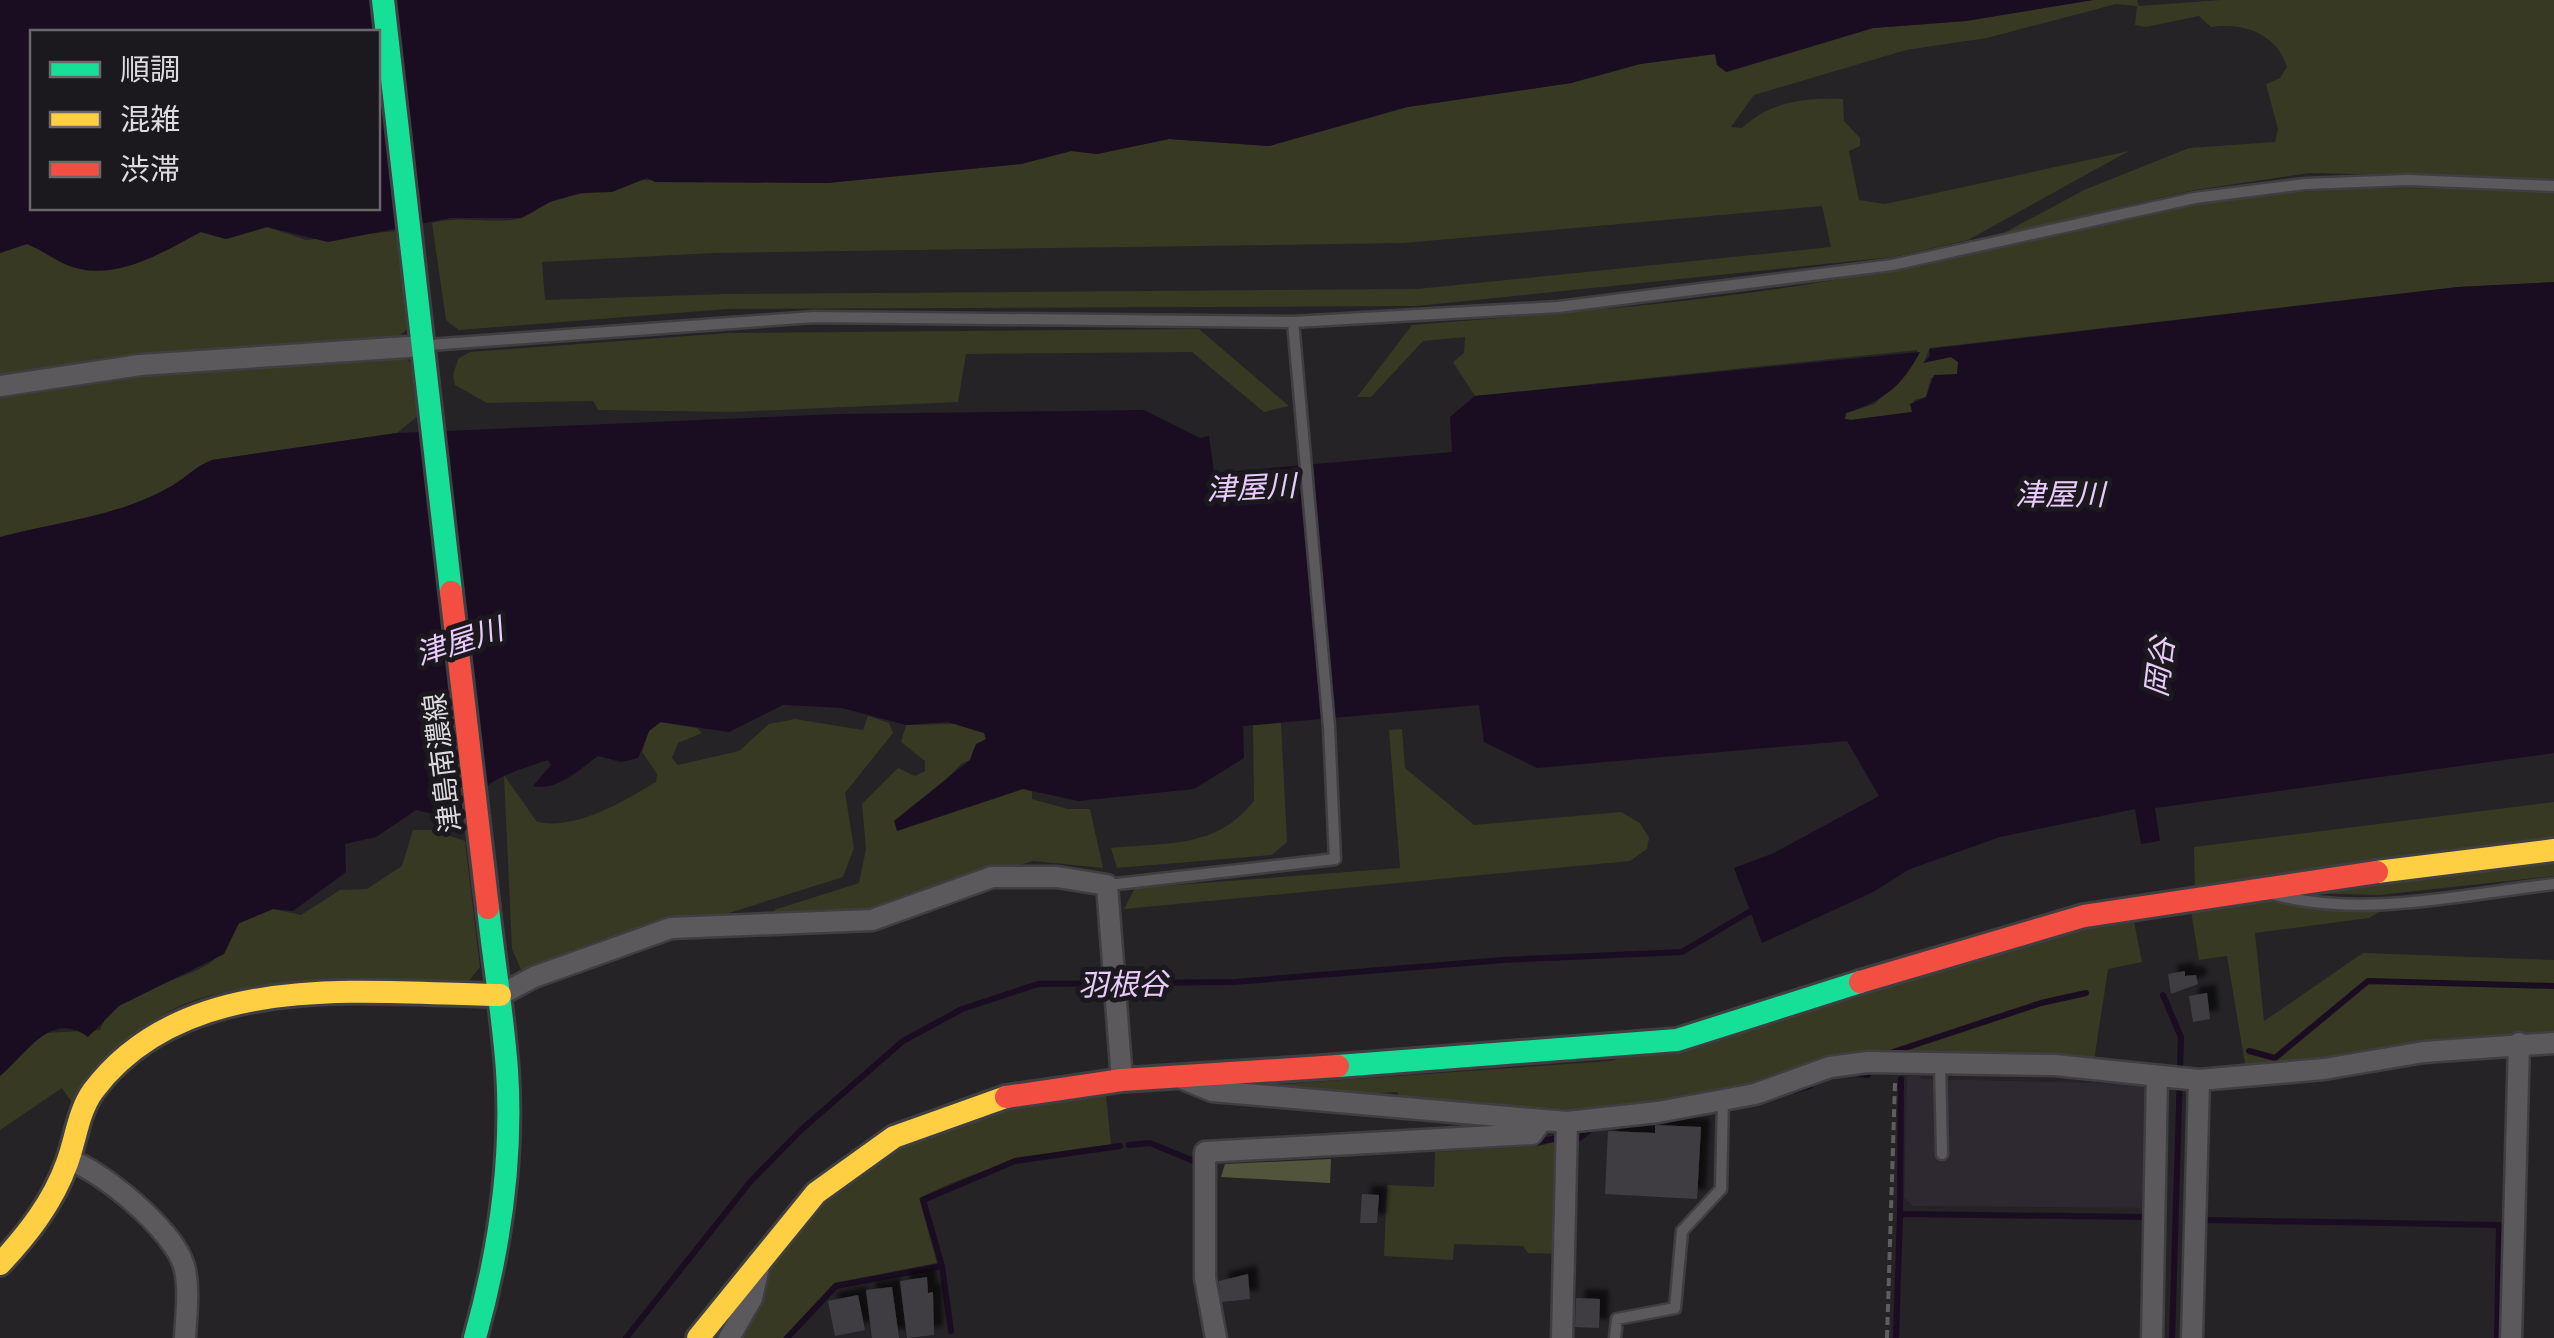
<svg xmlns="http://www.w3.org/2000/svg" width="2554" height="1338" font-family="Merriweather,'Noto Sans JP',serif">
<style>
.built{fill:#2e2831}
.green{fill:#373922;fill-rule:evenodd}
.forest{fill:#52543b}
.water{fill:#1a0d21;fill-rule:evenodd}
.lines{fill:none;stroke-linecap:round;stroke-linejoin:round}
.stream{stroke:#1a0d21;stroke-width:6}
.building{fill:#403d43;filter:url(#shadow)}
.lane-casing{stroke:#3f3e40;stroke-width:15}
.street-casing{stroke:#3f3e40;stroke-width:25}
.fast-casing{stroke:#3f3e40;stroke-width:28}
.slow-casing{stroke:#3f3e40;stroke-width:28}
.jam-casing{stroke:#3f3e40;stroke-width:28}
.path{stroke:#5e5d5f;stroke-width:4;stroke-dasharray:8 5;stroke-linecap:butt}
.lane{stroke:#5b595c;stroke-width:10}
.street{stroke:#5b595c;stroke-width:20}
.fast{stroke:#16e098;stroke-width:22}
.slow{stroke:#ffcf43;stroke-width:22}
.jam{stroke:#f24e42;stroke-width:22}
.labels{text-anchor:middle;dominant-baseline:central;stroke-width:10;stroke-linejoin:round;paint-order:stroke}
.street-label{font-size:28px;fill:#dddbde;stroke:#1b191d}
.water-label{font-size:30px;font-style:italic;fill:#eacbfd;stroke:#1b191d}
</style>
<defs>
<filter id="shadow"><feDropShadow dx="9" dy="-9" stdDeviation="2.5" flood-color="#0009"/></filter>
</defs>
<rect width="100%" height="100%" fill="#252326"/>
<path class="built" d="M 1918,1075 L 1922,1079 L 2140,1084 L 2147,1092 L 2146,1208 L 1913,1206 L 1904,1198 L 1907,1076 Z"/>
<path class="green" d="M 2093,0 L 2137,0 L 2139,6 L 2221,0 L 2554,0 L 2554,179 L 2309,173 L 2195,190 L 2002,234 L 2084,190 L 2189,148 L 2275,142 L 2278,129 L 2266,84 L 2280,78 L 2287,67 C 2277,34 2244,22 2211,27 L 2199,16 L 2146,27 L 2135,25 L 2137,6 L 2116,4 L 1987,38 L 1906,50 L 1754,95 L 1731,127 L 1742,128 C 1771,101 1804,98 1843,99 L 1844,121 L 1860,138 L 1860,146 L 1849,151 L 1859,200 L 1885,204 L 2129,151 L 1968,240 L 1893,257 L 1417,306 L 727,309 L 459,330 L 446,320 L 432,223 C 460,215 489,224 518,219 C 530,216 540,206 552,201 C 581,190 607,195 634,180 L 827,183 L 1021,164 L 1071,151 L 1097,154 L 1169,139 L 1269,146 L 1408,107 L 1571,83 L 1640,64 L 1716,54 L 1727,72 L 1873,28 L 1966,21 ZM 1822,206 L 1831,247 L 1417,289 L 725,294 L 545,300 L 542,262 L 714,253 L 1404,243 Z
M 2407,188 L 2554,191 L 2554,282 L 2458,287 L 1930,348 L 1924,362 L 1951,357 L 1959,362 L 1957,374 L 1931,378 L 1926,397 L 1914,400 L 1912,412 L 1851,420 L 1845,419 L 1846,413 L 1875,404 L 1916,358 L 1917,350 L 1475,396 L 1453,362 L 1464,353 L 1465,337 L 1423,341 L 1371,397 L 1357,397 L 1412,325 C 1572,312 1736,301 1893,269 C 1994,249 2094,220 2196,204 C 2266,192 2336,189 2407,188 Z
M 267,227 L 306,240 L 406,230 L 414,324 L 395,339 L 0,381 L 0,253 L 27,244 L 76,268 L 201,232 L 226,239 Z
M 1199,329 L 1289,406 L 1264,412 L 1192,352 L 966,354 L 958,402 L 732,412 L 598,410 L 593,401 L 487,403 L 455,385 L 453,374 L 459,358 L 470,352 L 728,333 Z
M 404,357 L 415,366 L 425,410 L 397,433 L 212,460 C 194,467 183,481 166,489 C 118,516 53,523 0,537 L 0,393 L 217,364 Z
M 868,716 L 889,723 L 893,733 L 845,793 L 854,848 L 843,877 L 707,920 L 667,917 L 522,972 L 512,949 L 504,775 L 537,822 C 577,830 622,802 656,782 L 657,774 L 642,752 L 649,731 L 661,722 L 697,728 L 702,733 L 678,743 L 672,758 L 678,765 L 739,751 L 769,724 L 795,719 L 863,730 Z
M 1281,723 L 1287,842 L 1272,855 L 1117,868 L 1111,848 C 1168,842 1216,849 1254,801 L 1253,725 Z
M 955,724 L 984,733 L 986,739 L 974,748 L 970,760 L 961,764 L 897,830 L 1023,788 L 1032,791 L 1032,799 L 1068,809 L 1090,809 L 1103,868 L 1033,861 L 866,911 L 772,916 L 774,910 L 859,883 L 866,849 L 862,804 L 898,768 L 915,776 L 925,771 L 925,761 L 901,742 L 906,725 Z
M 1402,729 L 1405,768 L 1474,825 L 1621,812 L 1640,823 L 1649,838 L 1647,849 L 1630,861 L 1124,909 L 1135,888 L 1400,868 L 1389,730 Z
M 2554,802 L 2554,840 L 2195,891 L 2194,847 Z
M 413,830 L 432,830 L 465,841 L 480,967 L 467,983 C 385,984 236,971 166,1013 C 135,1032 100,1077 73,1104 L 62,1088 L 0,1130 L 0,1076 L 44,1033 L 100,1030 C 115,989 172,985 205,966 C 225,955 226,939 238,924 L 273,909 L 301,915 L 340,890 L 367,889 L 402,866 Z
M 2554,862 L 2554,876 L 2379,895 L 2297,893 Z
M 2249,900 L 2386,908 L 2369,918 L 2255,933 L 2264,1021 L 2363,953 L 2554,960 L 2554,1037 L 2272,1070 L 2245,1064 L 2227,956 L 2199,960 L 2191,911 Z
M 2134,922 L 2142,962 L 2108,969 L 2094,1061 L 1832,1056 L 1737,1088 L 1654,1104 L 1565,1113 L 1399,1103 L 1398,1092 L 1342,1095 L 1226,1088 L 1610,1061 L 1983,952 L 2102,924 Z
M 1106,1095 L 1111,1145 C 1040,1152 983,1166 919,1198 L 937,1263 L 834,1283 L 783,1338 L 735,1338 L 764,1291 L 776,1255 L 821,1205 L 901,1146 L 991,1111 Z
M 1558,1141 L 1559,1254 L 1528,1253 L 1523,1246 L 1454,1244 L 1453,1260 L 1384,1256 L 1387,1185 L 1434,1187 L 1435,1152 L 1539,1146 Z"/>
<path class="forest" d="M 1331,1159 L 1330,1183 L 1221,1177 L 1225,1164 Z"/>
<path class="water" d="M 0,0 L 2093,0 L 1966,21 L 1873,28 L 1726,72 L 1717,65 L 1715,54 L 1640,64 L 1571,83 L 1407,107 L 1269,146 L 1169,139 L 1097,154 L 1071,151 L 1021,164 L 827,183 L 655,182 L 647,178 L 612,192 L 581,193 L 550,202 L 521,218 L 450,218 L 328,242 L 267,227 L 226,239 L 201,232 C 165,251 119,280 76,268 C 59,264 43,250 27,244 L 0,253 ZM 32,32 L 378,32 L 378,208 L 32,208 Z
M 2554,282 L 2554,753 L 2155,808 L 2160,841 L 2141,844 L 2135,809 L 2000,837 L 1910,869 L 1873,892 L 1762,943 L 1734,868 L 1774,853 L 1879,796 L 1847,741 L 1537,768 L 1484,742 L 1479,705 L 1243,726 L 1244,758 L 1194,789 L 1078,801 L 1023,789 L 897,831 L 894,821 L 970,760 L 976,744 L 986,739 L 984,733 L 948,722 L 906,725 L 842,708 L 783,705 L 729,732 L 660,722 L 649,731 L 638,758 L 621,762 L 598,756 C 580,769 556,792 533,786 L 551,765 L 548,760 C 495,778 488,777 457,824 L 447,826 L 436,815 L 416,810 L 376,837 L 345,844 L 346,872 L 293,911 L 273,909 L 239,923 L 224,954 L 119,1006 L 88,1037 C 50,1009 25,1056 0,1076 L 0,537 C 53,523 118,516 166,489 C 183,481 193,467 212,460 L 397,433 L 838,414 L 1144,410 L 1200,438 L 1209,436 L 1214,473 L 1452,452 L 1450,417 L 1475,396 L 1920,352 C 1903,385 1884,401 1846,413 L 1845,419 L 1851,420 L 1912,412 L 1910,404 L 1926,397 L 1934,375 L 1957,374 L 1958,362 L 1951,357 L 1923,363 L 1930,356 L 1929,349 L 2458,287 Z"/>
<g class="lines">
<path class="stream" d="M 2163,995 L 2181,1037 L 2172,1338
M 2249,1051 L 2275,1058 L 2368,981 L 2554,986
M 1890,1053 L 2041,1003 L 2086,993
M 1860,1074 L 1868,1075
M 1791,1091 L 1810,1086
M 1579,1138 L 1594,1127
M 1537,1142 L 1558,1138
M 1129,1145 L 1150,1143 L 1196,1162
M 1900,1214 L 1901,1079
M 2206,1220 L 2499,1225 L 2497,1338
M 942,1266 L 951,1331
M 626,1338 L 750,1182 L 801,1130 L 903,1041 L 962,1009 L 1038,984 L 1234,982 L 1503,960 L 1682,952 L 1754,909
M 787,1338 L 836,1286 L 942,1266 L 923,1200 L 1015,1161 L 1120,1146
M 1896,1338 L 1900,1214 L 2146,1217"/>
</g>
<path class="building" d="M 2185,971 L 2185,976 L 2196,975 L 2198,984 L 2171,994 L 2168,974 Z
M 2207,993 L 2210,1019 L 2193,1022 L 2189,996 Z
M 1655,1125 L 1701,1127 L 1697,1199 L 1605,1194 L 1608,1131 L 1655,1133 Z
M 1362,1194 L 1379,1195 L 1377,1223 L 1360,1223 Z
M 1248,1274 L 1250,1299 L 1221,1302 L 1219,1281 Z
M 927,1277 L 928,1293 L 933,1292 L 934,1335 L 907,1338 L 900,1281 Z
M 892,1287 L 899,1338 L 872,1338 L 866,1290 Z
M 858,1295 L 865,1330 L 835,1336 L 828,1301 Z
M 1576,1298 L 1600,1299 L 1599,1328 L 1575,1327 Z"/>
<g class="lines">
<defs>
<path id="lane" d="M 429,345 L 814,317 L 1293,322 L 1558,307 L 1892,265 L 2195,198 L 2305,184 L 2408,180 L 2554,186
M 1108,885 L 1335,859 L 1329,727 L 1293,322
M 2272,894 C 2361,919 2464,894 2554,884
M 1940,1063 L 1942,1154
M 1615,1338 L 1617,1319 L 1675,1308 L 1682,1231 L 1721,1189 L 1723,1100"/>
<path id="street" d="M 0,386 L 140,365 L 423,346
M 500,995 L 534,977 L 671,928 L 872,920 L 992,877 L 1057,877 L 1107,885 L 1122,1080
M 1183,1079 L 1212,1091 L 1567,1122 L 1658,1112 L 1755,1094 L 1830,1067 L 1868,1062 L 2055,1065 L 2199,1080 L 2324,1069 L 2424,1052 L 2554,1043
M 69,1160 C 103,1171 174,1231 184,1266 C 190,1288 186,1315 185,1338
M 729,1338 L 752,1298 L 760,1263
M 1216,1338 L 1205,1278 L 1205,1152 L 1532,1134 L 1541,1121
M 1562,1338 L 1567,1122
M 2152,1338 L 2157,1077
M 2192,1338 L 2199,1080
M 2511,1338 L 2519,1043"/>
<path id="fast" d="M 383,0 L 451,592
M 1338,1066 L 1677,1040 L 1860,982
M 475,1338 C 499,1252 513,1159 507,1070 C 503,1016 494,962 488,908"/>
<path id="slow" d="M 2377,872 L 2554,850
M 0,1264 C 28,1234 53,1202 67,1163 C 76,1139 78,1112 93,1091 C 185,968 365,993 500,995
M 698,1338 L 816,1193 L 894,1137 L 1006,1097"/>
<path id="jam" d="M 451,592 L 488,908
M 1860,982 L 2084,916 L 2377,872
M 1006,1097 L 1122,1080 L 1338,1066"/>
</defs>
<use href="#lane" class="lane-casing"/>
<use href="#street" class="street-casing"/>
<use href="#fast" class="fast-casing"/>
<use href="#slow" class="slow-casing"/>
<use href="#jam" class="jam-casing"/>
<path class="path" d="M 1887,1338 L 1895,1083"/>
<use href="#lane" class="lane"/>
<use href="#street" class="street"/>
<use href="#fast" class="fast"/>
<use href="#slow" class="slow"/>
<use href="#jam" class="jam"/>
</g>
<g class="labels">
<g class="street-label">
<text transform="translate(442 763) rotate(-97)">津島南濃線</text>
</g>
<g class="water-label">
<text transform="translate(1251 487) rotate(-3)">津屋川</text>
<text x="2060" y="494">津屋川</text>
<text transform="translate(459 641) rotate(-18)">津屋川</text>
<text transform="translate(2159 667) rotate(-83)">岡谷</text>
<text transform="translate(1123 984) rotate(-1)">羽根谷</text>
</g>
</g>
<rect x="30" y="30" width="350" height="180" fill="#1b191d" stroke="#69676a" stroke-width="2.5"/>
<rect x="50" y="62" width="50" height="15" fill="#16e098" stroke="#69676a" stroke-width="2.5"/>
<text x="120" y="80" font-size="30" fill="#dddbde">順調</text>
<rect x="50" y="112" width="50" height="15" fill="#ffcf43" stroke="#69676a" stroke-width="2.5"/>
<text x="120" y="130" font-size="30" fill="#dddbde">混雑</text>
<rect x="50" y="162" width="50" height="15" fill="#f24e42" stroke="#69676a" stroke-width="2.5"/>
<text x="120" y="180" font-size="30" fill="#dddbde">渋滞</text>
</svg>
